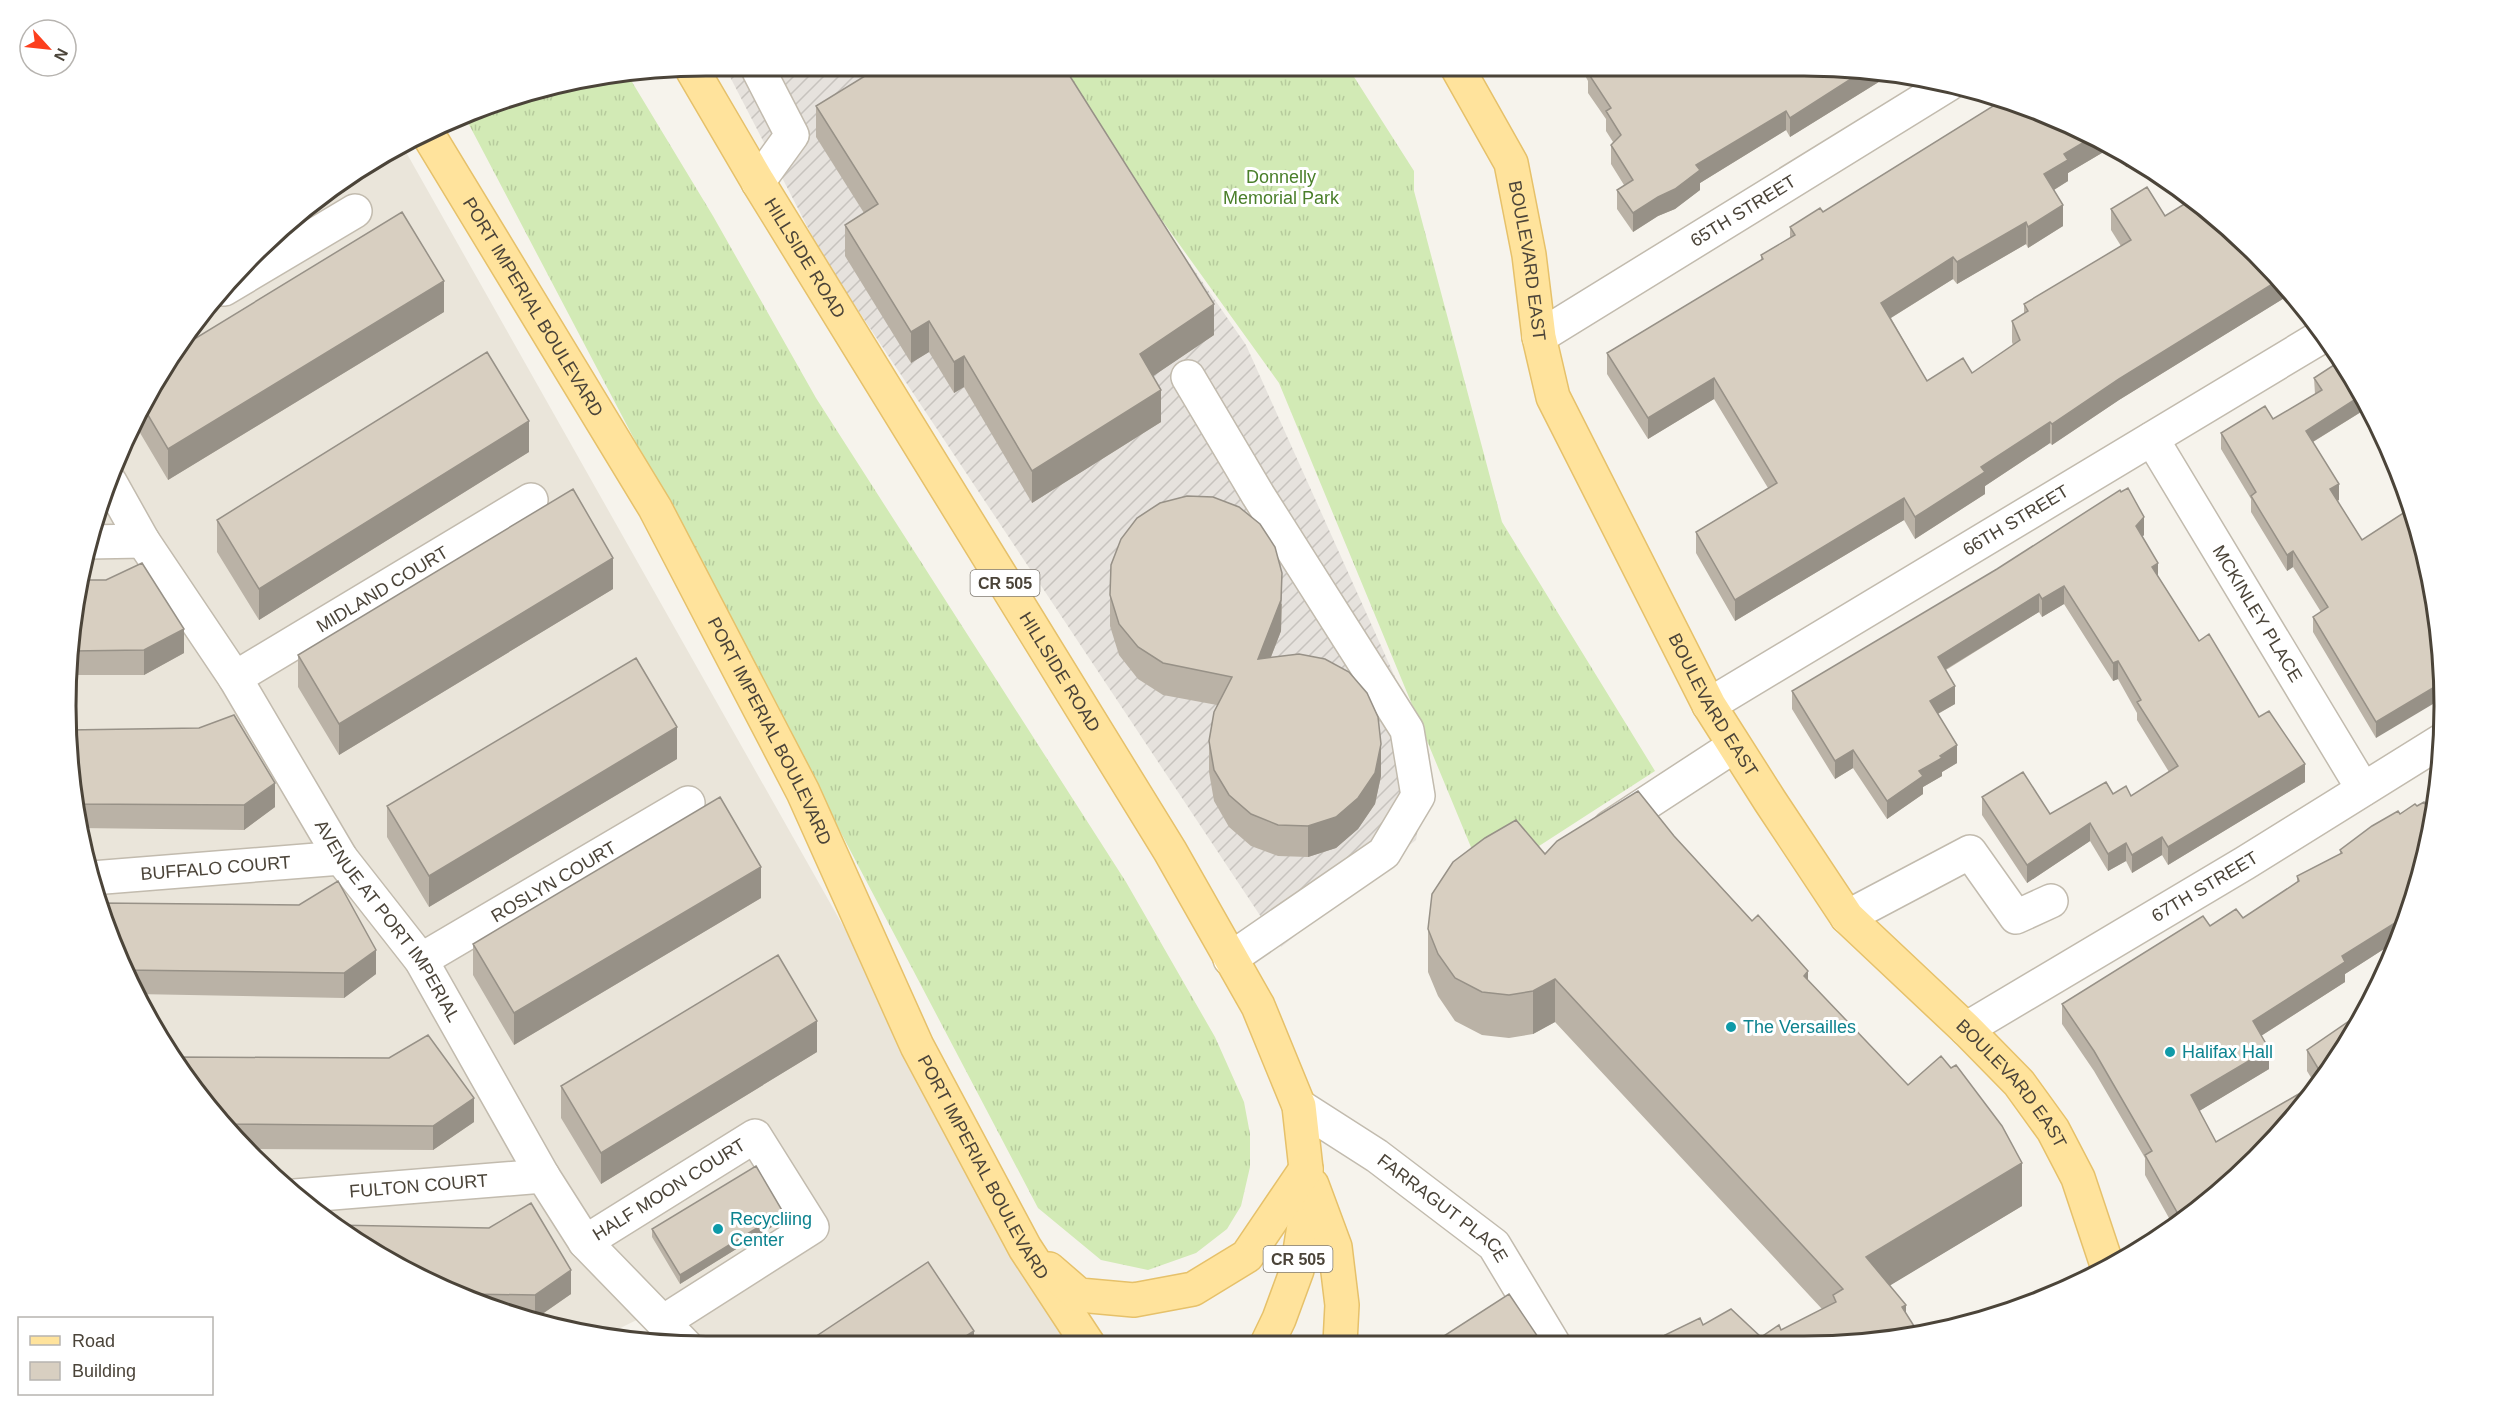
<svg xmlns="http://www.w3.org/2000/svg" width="2511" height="1413" font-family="Arial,sans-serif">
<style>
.residential{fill:#eae5da}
.industrial{fill:url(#industrial-furrows)}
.grass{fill:url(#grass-tufts)}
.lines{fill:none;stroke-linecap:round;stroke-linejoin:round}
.minor-casing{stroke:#c2bbae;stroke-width:36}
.major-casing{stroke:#e6c16a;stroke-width:36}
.minor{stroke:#fff;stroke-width:33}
.major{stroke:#ffe39c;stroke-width:33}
.wall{fill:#bab2a6}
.shaded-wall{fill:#979187}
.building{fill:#d8cfc1;stroke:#979187;stroke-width:1.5}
.culture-dot{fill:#0f9aa8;stroke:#fff;stroke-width:2}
.labels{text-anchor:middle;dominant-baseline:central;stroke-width:6;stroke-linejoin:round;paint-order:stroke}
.shield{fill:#fff;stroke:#817c74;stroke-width:1.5}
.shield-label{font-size:16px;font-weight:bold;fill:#4b4439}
.park-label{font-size:18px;fill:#4a7f2a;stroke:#fff}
.street-label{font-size:18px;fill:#4b4439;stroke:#fff}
.culture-label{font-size:18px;fill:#0d838f;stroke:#fff;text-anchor:start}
.rim{fill:none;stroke:#4b4439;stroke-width:3}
</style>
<defs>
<pattern id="industrial-furrows" width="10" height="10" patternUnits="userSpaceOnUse" patternTransform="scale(1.5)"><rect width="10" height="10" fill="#e6e2dd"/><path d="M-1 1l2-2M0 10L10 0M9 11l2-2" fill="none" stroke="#c7c3be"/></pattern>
<pattern id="grass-tufts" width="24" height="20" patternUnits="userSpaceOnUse" patternTransform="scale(1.5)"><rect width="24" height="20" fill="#d2eab5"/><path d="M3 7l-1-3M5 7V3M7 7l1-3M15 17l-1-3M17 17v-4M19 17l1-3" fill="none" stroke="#b6ca9c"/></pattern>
</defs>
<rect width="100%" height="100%" fill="#f6f3ec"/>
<path class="residential" d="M 402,145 L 1025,1248 L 1088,1344 L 676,1346 L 653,1312 L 604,1336 L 540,1325 L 386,1261 L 284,1188 L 225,1129 L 152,1027 L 115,951 L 78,832 L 67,748 L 71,623 L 88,540 L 132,424 L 174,350 L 253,254 L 317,198 Z"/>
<path class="industrial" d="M 1056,70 L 1246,345 L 1430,755 L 1416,840 L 1281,947 L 824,259 L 727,71 Z"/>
<path class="grass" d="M 1349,69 L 1414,171 L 1414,191 L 1502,522 L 1655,771 L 1485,881 L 1279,383 L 1054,70 Z
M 626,72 L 713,216 L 816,398 L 1126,882 L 1215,1037 L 1244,1102 L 1250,1134 L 1250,1167 L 1241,1206 L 1227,1229 L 1196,1253 L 1148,1270 L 1101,1260 L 1038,1208 L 464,115 L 501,100 Z"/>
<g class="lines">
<defs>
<g id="minor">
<path d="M 758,182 L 792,135 L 759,71"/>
<path d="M 224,289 L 355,211"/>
<path id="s1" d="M 1539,337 L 1949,84"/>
<path d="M 1188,377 L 1258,495 L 1407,730 L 1418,796 L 1384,853 L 1230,959"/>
<path id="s2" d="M 2152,439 L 2363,789"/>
<path id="s3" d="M 110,482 L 143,541 L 235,678 L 341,858 L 421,960 L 543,1176 L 585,1242 L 686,1346"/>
<path d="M 88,542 L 143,541"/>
<path id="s4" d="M 235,678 L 531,500"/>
<path id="s5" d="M 1709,705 L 2324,335"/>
<path d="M 1610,827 L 1734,746"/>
<path id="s6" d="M 92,878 L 341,858"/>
<path d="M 1847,917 L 1970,852 L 2016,917 L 2051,901"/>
<path id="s7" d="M 421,960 L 688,803"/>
<path id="s8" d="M 1966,1029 L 2245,863 L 2441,741"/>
<path id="s9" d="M 1299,1106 L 1377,1156 L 1494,1245 L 1553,1343"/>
<path id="s10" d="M 295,1196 L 543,1176"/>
<path id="s11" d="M 585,1242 L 755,1136 L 812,1227 L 663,1322"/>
</g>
<g id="major">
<path id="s12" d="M 1458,69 L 1511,163 L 1529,255 L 1539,337 L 1553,397 L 1709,705 L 1770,801 L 1847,917 L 1966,1029 L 2019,1083 L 2053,1130 L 2078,1178 L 2107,1265"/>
<path id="s13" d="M 693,71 L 758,182 L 1170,851 L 1258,1006 L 1299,1106 L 1306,1169 L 1306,1213 L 1297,1270 L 1279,1319 L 1267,1344"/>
<path id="s14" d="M 426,131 L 655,508 L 803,792 L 917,1046 L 1025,1248 L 1088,1344"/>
<path d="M 1312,1185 L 1335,1247 L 1342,1305 L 1340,1343"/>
<path d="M 1049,1269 L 1079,1295 L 1134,1300 L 1193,1289 L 1247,1256 L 1306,1169"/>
</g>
</defs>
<use href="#minor" class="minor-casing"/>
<use href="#major" class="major-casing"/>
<use href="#minor" class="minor"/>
<use href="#major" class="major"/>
</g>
<path class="wall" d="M 1846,67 L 1890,75 L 1790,137 L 1786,130 L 1700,183 L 1700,190 L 1675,209 L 1658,216 L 1633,232 L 1617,209 L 1617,190 L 1624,185 L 1611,164 L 1611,145 L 1613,142 L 1606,131 L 1606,119 L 1588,93 L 1588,81 L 1581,68 Z
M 853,71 L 865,71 L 864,73 Z
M 2000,100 L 2112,147 L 2068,173 L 2068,181 L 2054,190 L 2063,226 L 2028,248 L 2026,244 L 1957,284 L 1953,279 L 1891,318 L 1927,381 L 1972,373 L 2013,345 L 2012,342 L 2012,321 L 2024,313 L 2024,304 L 2121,246 L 2111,230 L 2111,209 L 2227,225 L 2291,294 L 2119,400 L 2052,445 L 2050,443 L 1985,486 L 1985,494 L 1915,539 L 1904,520 L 1735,621 L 1696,553 L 1696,532 L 1768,488 L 1714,399 L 1648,439 L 1607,374 L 1607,353 L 1761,260 L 1761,255 L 1790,238 L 1790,227 L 1823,212 L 2000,102 Z
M 816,106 L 1214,335 L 1153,376 L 1161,422 L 1032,503 L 964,387 L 954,393 L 929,352 L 911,363 L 845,256 L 845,225 L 864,213 L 816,137 Z
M 2113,147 L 2125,152 L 2137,160 L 2126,167 Z
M 444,312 L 168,480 L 133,421 L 173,352 Z
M 2314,378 L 2369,407 L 2313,442 L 2339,500 L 2337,501 L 2362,540 L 2411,508 L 2376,738 L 2313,632 L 2313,617 L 2321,612 L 2293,567 L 2287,571 L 2251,512 L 2251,499 L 2221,449 L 2221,433 L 2273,419 L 2315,394 Z
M 529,452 L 259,620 L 217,552 L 217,520 Z
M 2144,535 L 2142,537 L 2158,576 L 2199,641 L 2259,717 L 2305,782 L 2168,865 L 2162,855 L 2132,873 L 2126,861 L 2108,871 L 2090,841 L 2027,883 L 1982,815 L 1982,797 L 2050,814 L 2113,794 L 2131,796 L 2169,772 L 2137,720 L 2137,713 L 2118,679 L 2113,681 L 2064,604 L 2042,617 L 2039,612 L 1946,670 L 1955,704 L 1938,714 L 1957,763 L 1942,772 L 1942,776 L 1923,787 L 1923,794 L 1887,819 L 1853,768 L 1835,779 L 1792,709 L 1792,691 Z
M 613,589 L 339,755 L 298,687 L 298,655 Z
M 1110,595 L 1282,604 L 1281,631 L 1271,657 L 1381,776 L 1375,804 L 1358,829 L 1336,848 L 1308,857 L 1278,856 L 1251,846 L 1229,827 L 1214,801 L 1209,772 L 1209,741 L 1217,705 L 1163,695 L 1138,679 L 1119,655 L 1110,626 Z
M 71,623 L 184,653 L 144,675 L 70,675 Z
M 67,748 L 275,807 L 244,830 L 78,828 Z
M 677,759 L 429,907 L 387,837 L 387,806 Z
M 1674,836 L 1808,980 L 2022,1206 L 1890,1285 L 1888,1342 L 1665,1342 L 1665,1335 L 1703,1325 L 1761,1337 L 1781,1330 L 1822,1309 L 1555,1022 L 1533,1034 L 1509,1038 L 1482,1035 L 1455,1021 L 1438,996 L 1428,972 L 1428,929 L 1545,854 Z
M 2340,850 L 2411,913 L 2398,940 L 2345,974 L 2345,982 L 2261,1036 L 2269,1069 L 2199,1111 L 2216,1142 L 2315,1084 L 2307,1071 L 2307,1050 L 2359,1027 L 2258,1159 L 2174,1227 L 2145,1175 L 2145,1158 L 2094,1071 L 2062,1024 L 2062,1004 L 2210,926 L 2243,918 L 2297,883 L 2297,876 L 2340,854 Z
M 761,898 L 514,1045 L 473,975 L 473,944 Z
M 115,951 L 376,974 L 344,998 L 136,994 Z
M 817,1052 L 601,1184 L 561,1118 L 561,1086 Z
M 174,1057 L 474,1122 L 433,1150 L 245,1149 L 225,1129 Z
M 783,1220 L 680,1284 L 652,1237 L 652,1229 Z
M 386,1261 L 571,1294 L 535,1319 L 526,1319 Z"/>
<path class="shaded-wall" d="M 1865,70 L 1890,75 L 1790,137 L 1790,118 Z
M 1786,111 L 1786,130 L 1700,183 L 1700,190 L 1675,209 L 1658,216 L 1633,232 L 1633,213 L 1696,165 Z
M 2091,138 L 2112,147 L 2068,173 L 2068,181 L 2044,196 L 2044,174 L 2064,154 Z
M 2126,152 L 2137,160 L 2126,167 Z
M 2063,205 L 2063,226 L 2028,248 L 2028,227 Z
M 2026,222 L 2026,244 L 1957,284 L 1957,262 Z
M 1953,257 L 1953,279 L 1881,324 L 1881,303 Z
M 2279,280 L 2291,294 L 2119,400 L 2052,445 L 2052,424 L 2119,379 Z
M 444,281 L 444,312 L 168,480 L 168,449 Z
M 1214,304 L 1214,335 L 1140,385 L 1140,354 Z
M 929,321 L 929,352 L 911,363 L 911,332 Z
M 964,356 L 964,387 L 954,393 L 954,362 Z
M 1714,378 L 1714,399 L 1648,439 L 1648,418 Z
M 1161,390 L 1161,422 L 1032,503 L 1032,471 Z
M 2362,395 L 2369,407 L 2306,446 L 2306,431 Z
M 529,421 L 529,452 L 259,620 L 259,589 Z
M 2050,422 L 2050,443 L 1985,486 L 1985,494 L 1915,539 L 1915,517 L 1981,467 Z
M 2339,484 L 2339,500 L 2330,505 L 2330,489 Z
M 1904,498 L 1904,520 L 1735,621 L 1735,600 Z
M 2144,517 L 2144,535 L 2136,544 L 2136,526 Z
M 2293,551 L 2293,567 L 2287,571 L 2287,555 Z
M 613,558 L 613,589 L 339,755 L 339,724 Z
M 2158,563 L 2158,581 L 2152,567 Z
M 1282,573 L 1281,631 L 1258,690 L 1258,659 Z
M 2064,586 L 2064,604 L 2042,617 L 2042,599 Z
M 2039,594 L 2039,612 L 1938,674 L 1938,657 Z
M 184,629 L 184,653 L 144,675 L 144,650 Z
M 2118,661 L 2118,679 L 2113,681 L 2113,663 Z
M 2443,682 L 2443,698 L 2376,738 L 2376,722 Z
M 1955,686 L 1955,704 L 1930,718 L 1930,701 Z
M 677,727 L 677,759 L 429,907 L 429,876 Z
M 1381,744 L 1381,776 L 1375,804 L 1358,829 L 1336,848 L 1308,857 L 1308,826 Z
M 1957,745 L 1957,763 L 1942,772 L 1942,776 L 1923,787 L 1923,794 L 1887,819 L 1887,801 L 1919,771 Z
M 1853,750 L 1853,768 L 1835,779 L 1835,761 Z
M 2305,764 L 2305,782 L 2168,865 L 2168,847 Z
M 275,783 L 275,807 L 244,830 L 244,805 Z
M 2090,823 L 2090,841 L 2027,883 L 2027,865 Z
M 2162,837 L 2162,855 L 2132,873 L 2132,855 Z
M 2126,843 L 2126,861 L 2108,871 L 2108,854 Z
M 761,867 L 761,898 L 514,1045 L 514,1013 Z
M 2414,900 L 2411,913 L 2398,940 L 2345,974 L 2345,982 L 2253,1041 L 2253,1021 L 2342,956 L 2406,905 Z
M 376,950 L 376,974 L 344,998 L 344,973 Z
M 1808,971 L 1808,1014 L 1804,976 Z
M 1555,979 L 1555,1022 L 1533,1034 L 1533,991 Z
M 817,1021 L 817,1052 L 601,1184 L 601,1153 Z
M 2269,1049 L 2269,1069 L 2191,1116 L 2191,1095 Z
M 474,1098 L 474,1122 L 433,1150 L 433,1126 Z
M 2022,1163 L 2022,1206 L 1866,1300 L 1866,1257 Z
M 783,1212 L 783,1220 L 680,1284 L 680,1275 Z
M 571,1270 L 571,1294 L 535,1319 L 535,1295 Z
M 1906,1305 L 1906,1337 L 1902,1307 Z
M 974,1331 L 974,1345 L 952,1345 Z"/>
<path class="building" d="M 1846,67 L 1865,70 L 1790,118 L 1786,111 L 1696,165 L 1700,170 L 1675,189 L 1658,197 L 1633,213 L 1617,190 L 1633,180 L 1611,145 L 1621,135 L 1606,111 L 1611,108 L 1588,73 L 1593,70 L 1592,68 Z
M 1066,70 L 1214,304 L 1140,354 L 1161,390 L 1032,471 L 964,356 L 954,362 L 929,321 L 911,332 L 845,225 L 878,204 L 816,106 L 873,71 Z
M 2001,101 L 2091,138 L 2064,154 L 2068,160 L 2044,174 L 2063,205 L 2028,227 L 2026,222 L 1957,262 L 1953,257 L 1881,303 L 1927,381 L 1963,358 L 1972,373 L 2020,340 L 2012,321 L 2028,311 L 2024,304 L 2131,240 L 2111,209 L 2147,187 L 2165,216 L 2191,200 L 2227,225 L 2279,280 L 2119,379 L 2052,424 L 2050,422 L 1981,467 L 1985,472 L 1915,517 L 1904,498 L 1735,600 L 1696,532 L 1777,483 L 1714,378 L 1648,418 L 1607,353 L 1763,259 L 1761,255 L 1795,235 L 1790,227 L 1820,208 L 1823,212 Z
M 402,212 L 444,281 L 168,449 L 142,405 L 173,352 Z
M 487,352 L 529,421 L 259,589 L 217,520 Z
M 2340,361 L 2362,395 L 2306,431 L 2339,484 L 2330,489 L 2362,540 L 2411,508 L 2423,541 L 2444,665 L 2443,682 L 2376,722 L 2313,617 L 2328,607 L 2293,551 L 2287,555 L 2251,496 L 2256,492 L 2221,433 L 2265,406 L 2273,419 L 2322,390 L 2314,378 Z
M 2128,488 L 2144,517 L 2136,526 L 2158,563 L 2152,567 L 2199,641 L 2209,634 L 2259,717 L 2269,711 L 2305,764 L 2168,847 L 2162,837 L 2132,855 L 2126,843 L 2108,854 L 2090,823 L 2027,865 L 1982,797 L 2023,772 L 2050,814 L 2106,782 L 2113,794 L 2126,786 L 2131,796 L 2178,766 L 2137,702 L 2141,700 L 2118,661 L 2113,663 L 2064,586 L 2042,599 L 2039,594 L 1938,657 L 1955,686 L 1930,701 L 1957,745 L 1940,756 L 1942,758 L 1919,771 L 1923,776 L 1887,801 L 1853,750 L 1835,761 L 1792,691 L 1997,569 L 2120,490 L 2121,492 Z
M 573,489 L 613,558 L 339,724 L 298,655 Z
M 1187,496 L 1213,497 L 1239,507 L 1260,524 L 1275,547 L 1282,573 L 1281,600 L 1258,659 L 1299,654 L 1325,659 L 1349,672 L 1367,693 L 1378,717 L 1381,744 L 1375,773 L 1358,798 L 1336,817 L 1308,826 L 1278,825 L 1251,814 L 1229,795 L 1214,770 L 1209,741 L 1214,712 L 1232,677 L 1163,663 L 1138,647 L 1119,624 L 1110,595 L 1111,565 L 1121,539 L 1137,518 L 1160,503 Z
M 142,563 L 184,629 L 144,650 L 71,651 L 71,623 L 80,580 L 106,580 Z
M 636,658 L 677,727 L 429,876 L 387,806 Z
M 234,715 L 275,783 L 244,805 L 75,804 L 67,748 L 68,730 L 199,728 Z
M 1638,791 L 1674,836 L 1752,921 L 1758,915 L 1808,971 L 1804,976 L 1908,1085 L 1941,1056 L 1951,1068 L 1956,1065 L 2002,1126 L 2022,1163 L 1866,1257 L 1906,1305 L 1902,1307 L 1919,1334 L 1888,1342 L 1669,1342 L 1665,1335 L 1700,1318 L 1703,1325 L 1731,1309 L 1761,1337 L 1779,1325 L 1781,1330 L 1836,1302 L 1833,1295 L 1843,1289 L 1555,979 L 1533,991 L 1509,995 L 1482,992 L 1455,978 L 1438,954 L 1428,929 L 1432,894 L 1453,862 L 1485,838 L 1516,820 L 1545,854 L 1557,841 Z
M 720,797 L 761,867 L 514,1013 L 473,944 Z
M 2437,800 L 2414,900 L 2406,905 L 2411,913 L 2342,956 L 2345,962 L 2253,1021 L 2269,1049 L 2191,1095 L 2216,1142 L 2316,1084 L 2258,1159 L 2182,1221 L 2145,1155 L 2152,1151 L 2094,1051 L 2062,1004 L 2203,916 L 2210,926 L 2236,909 L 2243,918 L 2299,881 L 2297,876 L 2342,853 L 2340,850 L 2372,826 L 2398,811 L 2400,814 L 2415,804 L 2417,806 L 2424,802 L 2427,807 Z
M 338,881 L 376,950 L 344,973 L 124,970 L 115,951 L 100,903 L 299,905 Z
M 778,955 L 817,1021 L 601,1153 L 561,1086 Z
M 2368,1008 L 2359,1027 L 2322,1075 L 2307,1050 Z
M 428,1035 L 474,1098 L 433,1126 L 222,1124 L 174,1057 L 389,1058 Z
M 756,1166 L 783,1212 L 680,1275 L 652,1229 Z
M 531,1203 L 571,1270 L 535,1295 L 466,1294 L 386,1261 L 335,1225 L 489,1228 Z
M 928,1262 L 974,1331 L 952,1345 L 803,1345 Z
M 1509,1294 L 1542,1343 L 1433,1343 Z"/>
<g class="culture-dot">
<circle cx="1731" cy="1027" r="6"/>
<circle cx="2170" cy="1052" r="6"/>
<circle cx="718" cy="1229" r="6"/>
</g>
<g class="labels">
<g class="shield">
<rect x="970.5" y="570" width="69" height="26" rx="4.5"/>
<rect x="1263.5" y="1246" width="69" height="26" rx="4.5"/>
</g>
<g class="shield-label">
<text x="1005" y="583">CR 505</text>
<text x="1298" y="1259">CR 505</text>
</g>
<g class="park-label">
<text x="1281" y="177">Donnelly<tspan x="1281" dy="21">Memorial Park</tspan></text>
</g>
<g class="street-label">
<text stroke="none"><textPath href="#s1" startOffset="240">65TH STREET</textPath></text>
<text stroke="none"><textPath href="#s13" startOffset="218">HILLSIDE ROAD</textPath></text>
<text stroke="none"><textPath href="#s12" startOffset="207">BOULEVARD EAST</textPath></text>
<text stroke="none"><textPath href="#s14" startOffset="206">PORT IMPERIAL BOULEVARD</textPath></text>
<text stroke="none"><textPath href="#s5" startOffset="358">66TH STREET</textPath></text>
<text stroke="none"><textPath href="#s4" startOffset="172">MIDLAND COURT</textPath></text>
<text stroke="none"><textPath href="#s2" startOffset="204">MCKINLEY PLACE</textPath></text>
<text stroke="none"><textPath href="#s13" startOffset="704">HILLSIDE ROAD</textPath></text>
<text stroke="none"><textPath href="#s12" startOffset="693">BOULEVARD EAST</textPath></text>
<text stroke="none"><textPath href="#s14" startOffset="692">PORT IMPERIAL BOULEVARD</textPath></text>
<text stroke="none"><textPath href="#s6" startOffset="124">BUFFALO COURT</textPath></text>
<text stroke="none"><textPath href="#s7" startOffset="154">ROSLYN COURT</textPath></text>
<text stroke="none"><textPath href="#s8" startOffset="278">67TH STREET</textPath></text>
<text stroke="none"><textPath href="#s3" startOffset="520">AVENUE AT PORT IMPERIAL</textPath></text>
<text stroke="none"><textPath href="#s12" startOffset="1179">BOULEVARD EAST</textPath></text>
<text stroke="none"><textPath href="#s14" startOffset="1178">PORT IMPERIAL BOULEVARD</textPath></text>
<text stroke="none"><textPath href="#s10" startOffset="124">FULTON COURT</textPath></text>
<text stroke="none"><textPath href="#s11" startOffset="99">HALF MOON COURT</textPath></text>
<text stroke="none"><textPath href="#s9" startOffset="177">FARRAGUT PLACE</textPath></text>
</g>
<g class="culture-label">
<text x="1743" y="1027">The Versailles</text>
<text x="2182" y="1052">Halifax Hall</text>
<text x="730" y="1219">Recycliing<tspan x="730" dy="21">Center</tspan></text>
</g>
</g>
<path d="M0 0H2511V1413H0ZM706 76H1804A630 630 0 0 1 2434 706V706A630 630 0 0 1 1804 1336H706A630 630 0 0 1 76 706V706A630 630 0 0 1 706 76Z" fill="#fff" fill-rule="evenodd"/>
<path class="rim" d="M706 76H1804A630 630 0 0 1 2434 706V706A630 630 0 0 1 1804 1336H706A630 630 0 0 1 76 706V706A630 630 0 0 1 706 76Z"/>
<rect x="18" y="1317" width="195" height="78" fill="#ffffff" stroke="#b7b4b0" stroke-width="1.5"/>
<rect x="30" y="1336" width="30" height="9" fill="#ffe39c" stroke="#b7b4b0" stroke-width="1.5"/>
<text x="72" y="1347" font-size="18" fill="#4b4439">Road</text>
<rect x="30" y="1362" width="30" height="18" fill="#d8cfc1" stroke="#b7b4b0" stroke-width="1.5"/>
<text x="72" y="1377" font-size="18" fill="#4b4439">Building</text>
<g transform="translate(48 48) rotate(117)"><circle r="28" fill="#ffffff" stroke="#b7b4b0" stroke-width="1.5"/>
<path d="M0-4.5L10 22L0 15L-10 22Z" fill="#fc3f1d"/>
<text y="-9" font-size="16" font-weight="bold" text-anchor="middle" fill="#4b4439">N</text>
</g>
</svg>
